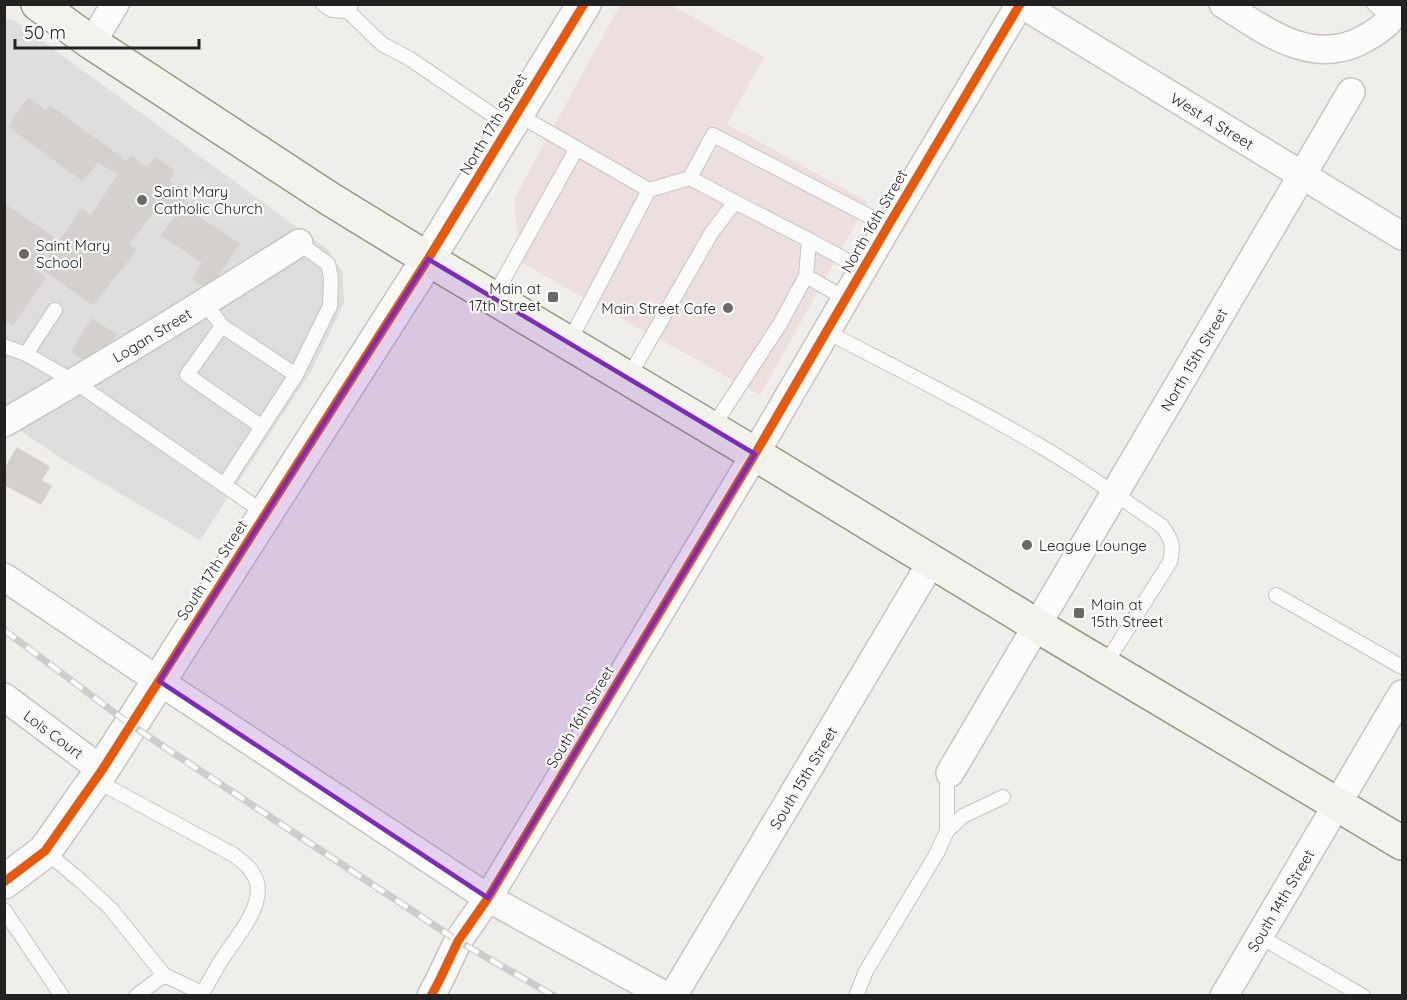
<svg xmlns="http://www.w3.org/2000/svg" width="1407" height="1000" font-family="Quicksand,sans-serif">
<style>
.commercial{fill:#ece0de}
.religious{fill:#dededc}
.parking{fill:#dedddc}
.building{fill:#d3d0ce;stroke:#d3d0cd;stroke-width:1.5}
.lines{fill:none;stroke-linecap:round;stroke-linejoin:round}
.service-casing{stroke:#c6c5c3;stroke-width:16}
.minor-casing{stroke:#c6c5c3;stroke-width:30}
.tertiary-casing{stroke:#c6c5c3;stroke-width:36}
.secondary-casing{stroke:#989884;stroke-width:36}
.service{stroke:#fdfcfc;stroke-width:14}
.minor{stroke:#fdfcfc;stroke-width:27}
.tertiary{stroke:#fdfcfc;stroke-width:33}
.secondary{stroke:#f3f3ed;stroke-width:33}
.rail-casing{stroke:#ccc;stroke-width:7}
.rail{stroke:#fff;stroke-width:4.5;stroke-dasharray:14;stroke-linecap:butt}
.cycleway-casing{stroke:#fff;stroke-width:13}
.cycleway{stroke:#e8590c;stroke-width:9}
.marked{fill:#7b2cbf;fill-opacity:0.2;stroke:#7b2cbf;stroke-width:4.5;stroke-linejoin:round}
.poi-dot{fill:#6a6968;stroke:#fff;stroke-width:2}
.labels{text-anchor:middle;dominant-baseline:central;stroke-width:4.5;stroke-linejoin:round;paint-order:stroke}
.street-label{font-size:15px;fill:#222;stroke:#fff}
.poi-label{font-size:15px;fill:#222;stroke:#fff;text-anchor:start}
</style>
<rect width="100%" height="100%" fill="#f0eeeb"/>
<path class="commercial" d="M 669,4 L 764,57 L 727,124 L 868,202 L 760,395 L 520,262 L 514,199 L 620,5 Z"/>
<path class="religious" d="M 5,19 L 14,20 L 328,250 L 342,271 L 344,303 L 311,371 L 200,540 L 67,462 L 5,418 Z"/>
<path class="parking" d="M 313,239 L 328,250 L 342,271 L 344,303 L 311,371 L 200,540 L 67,462 L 18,429 L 295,257 Z
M 43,281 L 57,289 L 14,365 L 40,383 L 34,391 L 5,373 L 5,330 L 6,330 L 12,325 Z"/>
<path class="building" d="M 28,98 L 46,111 L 50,106 L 127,162 L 131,157 L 148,169 L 155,158 L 174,171 L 168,181 L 181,190 L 177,196 L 195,208 L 192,213 L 239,244 L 208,289 L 193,279 L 203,263 L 162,235 L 176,216 L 159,204 L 128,244 L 136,250 L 93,304 L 41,268 L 82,209 L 91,216 L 119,174 L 98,162 L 82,180 L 9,126 Z
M 4,204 L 54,238 L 32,269 L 45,278 L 12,325 L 4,319 Z
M 92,319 L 116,335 L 89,363 L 72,351 Z
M 17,448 L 49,467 L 41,481 L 51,486 L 41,504 L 4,484 L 4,471 Z"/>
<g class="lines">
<defs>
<path id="service" d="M 323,4 L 332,10 L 348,11 L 351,4
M 1374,4 L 1390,18
M 348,11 L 382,44 L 410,59 L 509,126
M 517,114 L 649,190 L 569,342
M 690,178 L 735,202
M 649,190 L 690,178 L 713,135 L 888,226
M 809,240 L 863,269
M 806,276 L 846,299
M 493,298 L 577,148
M 205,303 L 222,326 L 296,375
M 222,326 L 187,375 L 262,427
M 827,332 C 898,369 971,405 1040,446 C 1082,470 1122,499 1162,526 C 1172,540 1174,545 1170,562 L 1104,666
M 4,346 L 26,354 L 75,382 L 266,514
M 26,354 L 55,310
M 628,378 L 712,232 L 735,202 L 809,240 L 806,276 L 780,324 L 712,428
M 224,485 L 296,375 L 330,306 L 331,278 L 328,264 L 299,243
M 1276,595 L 1402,667
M 95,780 L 234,855 C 244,863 253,869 257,883 C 263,908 235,939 222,959 C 215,971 208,983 201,996
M 947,831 L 963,816 L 1003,797
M 45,851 L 82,882 L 111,909 L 164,975
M 4,910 L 62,996
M 1259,936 L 1363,996
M 136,996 L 164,975 L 202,993
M 856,996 L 866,971 L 937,853 L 947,831 L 947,786 L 950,773"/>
<g id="minor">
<path id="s1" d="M 1021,4 L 1402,236"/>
<path d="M 1223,4 C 1263,29 1307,64 1356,43 C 1367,38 1378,31 1387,23 C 1392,17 1397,10 1402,4"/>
<path d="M 92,43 L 115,4"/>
<path id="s2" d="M 4,423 C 104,365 202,305 299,243"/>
<path d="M 4,577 L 159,681 L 488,898 L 666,996"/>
<path id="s3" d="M 4,697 L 102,770"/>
<path id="s4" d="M 950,773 L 1351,92"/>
<path d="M 431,996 L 440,979 L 458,941 L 488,898 L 755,454 L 888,226 L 1020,4"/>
<path id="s5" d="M 673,996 L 932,561"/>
<path id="s6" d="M 1224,996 L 1402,694"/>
</g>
<path id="tertiary" d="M 4,882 L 45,851 L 102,770 L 428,259 L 584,4"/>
<path id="secondary" d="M 38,4 L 92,43 L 330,199 L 428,259 L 755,454 L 1036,625 L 1402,843"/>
</defs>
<use href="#service" class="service-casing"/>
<use href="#minor" class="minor-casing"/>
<use href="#tertiary" class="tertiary-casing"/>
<use href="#secondary" class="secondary-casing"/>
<use href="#service" class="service"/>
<use href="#minor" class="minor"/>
<use href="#tertiary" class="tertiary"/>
<use href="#secondary" class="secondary"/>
<defs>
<path id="rail" d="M 4,630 L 131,725 L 458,941 L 554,996"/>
</defs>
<use href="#rail" class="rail-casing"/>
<use href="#rail" class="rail"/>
<defs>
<path id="cycleway" d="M 4,882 L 45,851 L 102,770 L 428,259 L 584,4
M 431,996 L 440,979 L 458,941 L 488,898 L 755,454 L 888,226 L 1020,4"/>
</defs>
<use href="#cycleway" class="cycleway-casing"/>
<use href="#cycleway" class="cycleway"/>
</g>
<path class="marked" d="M 428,259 L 755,454 L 488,898 L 159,681 Z"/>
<g class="poi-dot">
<circle cx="142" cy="200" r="6"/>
<circle cx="24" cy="254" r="6"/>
<rect x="547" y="291" width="12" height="12" rx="3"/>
<circle cx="728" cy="308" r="6"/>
<circle cx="1027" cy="545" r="6"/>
<rect x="1073" y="607" width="12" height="12" rx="3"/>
</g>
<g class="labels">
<g class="street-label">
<text stroke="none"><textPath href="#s1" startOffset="224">West A Street</textPath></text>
<text transform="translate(493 124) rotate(-59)">North 17th Street</text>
<text transform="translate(874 221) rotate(-60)">North 16th Street</text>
<text stroke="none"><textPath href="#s2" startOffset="172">Logan Street</textPath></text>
<text stroke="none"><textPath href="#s4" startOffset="480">North 15th Street</textPath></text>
<text transform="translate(212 570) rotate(-57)">South 17th Street</text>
<text transform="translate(580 717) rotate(-59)">South 16th Street</text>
<text stroke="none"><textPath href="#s3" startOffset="62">Lois Court</textPath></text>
<text stroke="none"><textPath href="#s5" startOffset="254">South 15th Street</textPath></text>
<text stroke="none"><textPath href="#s6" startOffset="111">South 14th Street</textPath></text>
</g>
<g class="poi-label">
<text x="154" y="191">Saint Mary<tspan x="154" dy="17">Catholic Church</tspan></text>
<text x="36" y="245">Saint Mary<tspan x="36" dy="17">School</tspan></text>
<text x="541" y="288" text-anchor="end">Main at<tspan x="541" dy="17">17th Street</tspan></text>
<text x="716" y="308" text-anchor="end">Main Street Cafe</text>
<text x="1039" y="545">League Lounge</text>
<text x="1091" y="604">Main at<tspan x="1091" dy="17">15th Street</tspan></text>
</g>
</g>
<rect width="1407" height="1000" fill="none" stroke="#222222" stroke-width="12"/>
<path d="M15 39v9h184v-9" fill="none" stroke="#222222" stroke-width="3"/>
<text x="24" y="39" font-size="18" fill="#222222" stroke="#ffffff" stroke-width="4.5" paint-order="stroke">50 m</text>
</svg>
